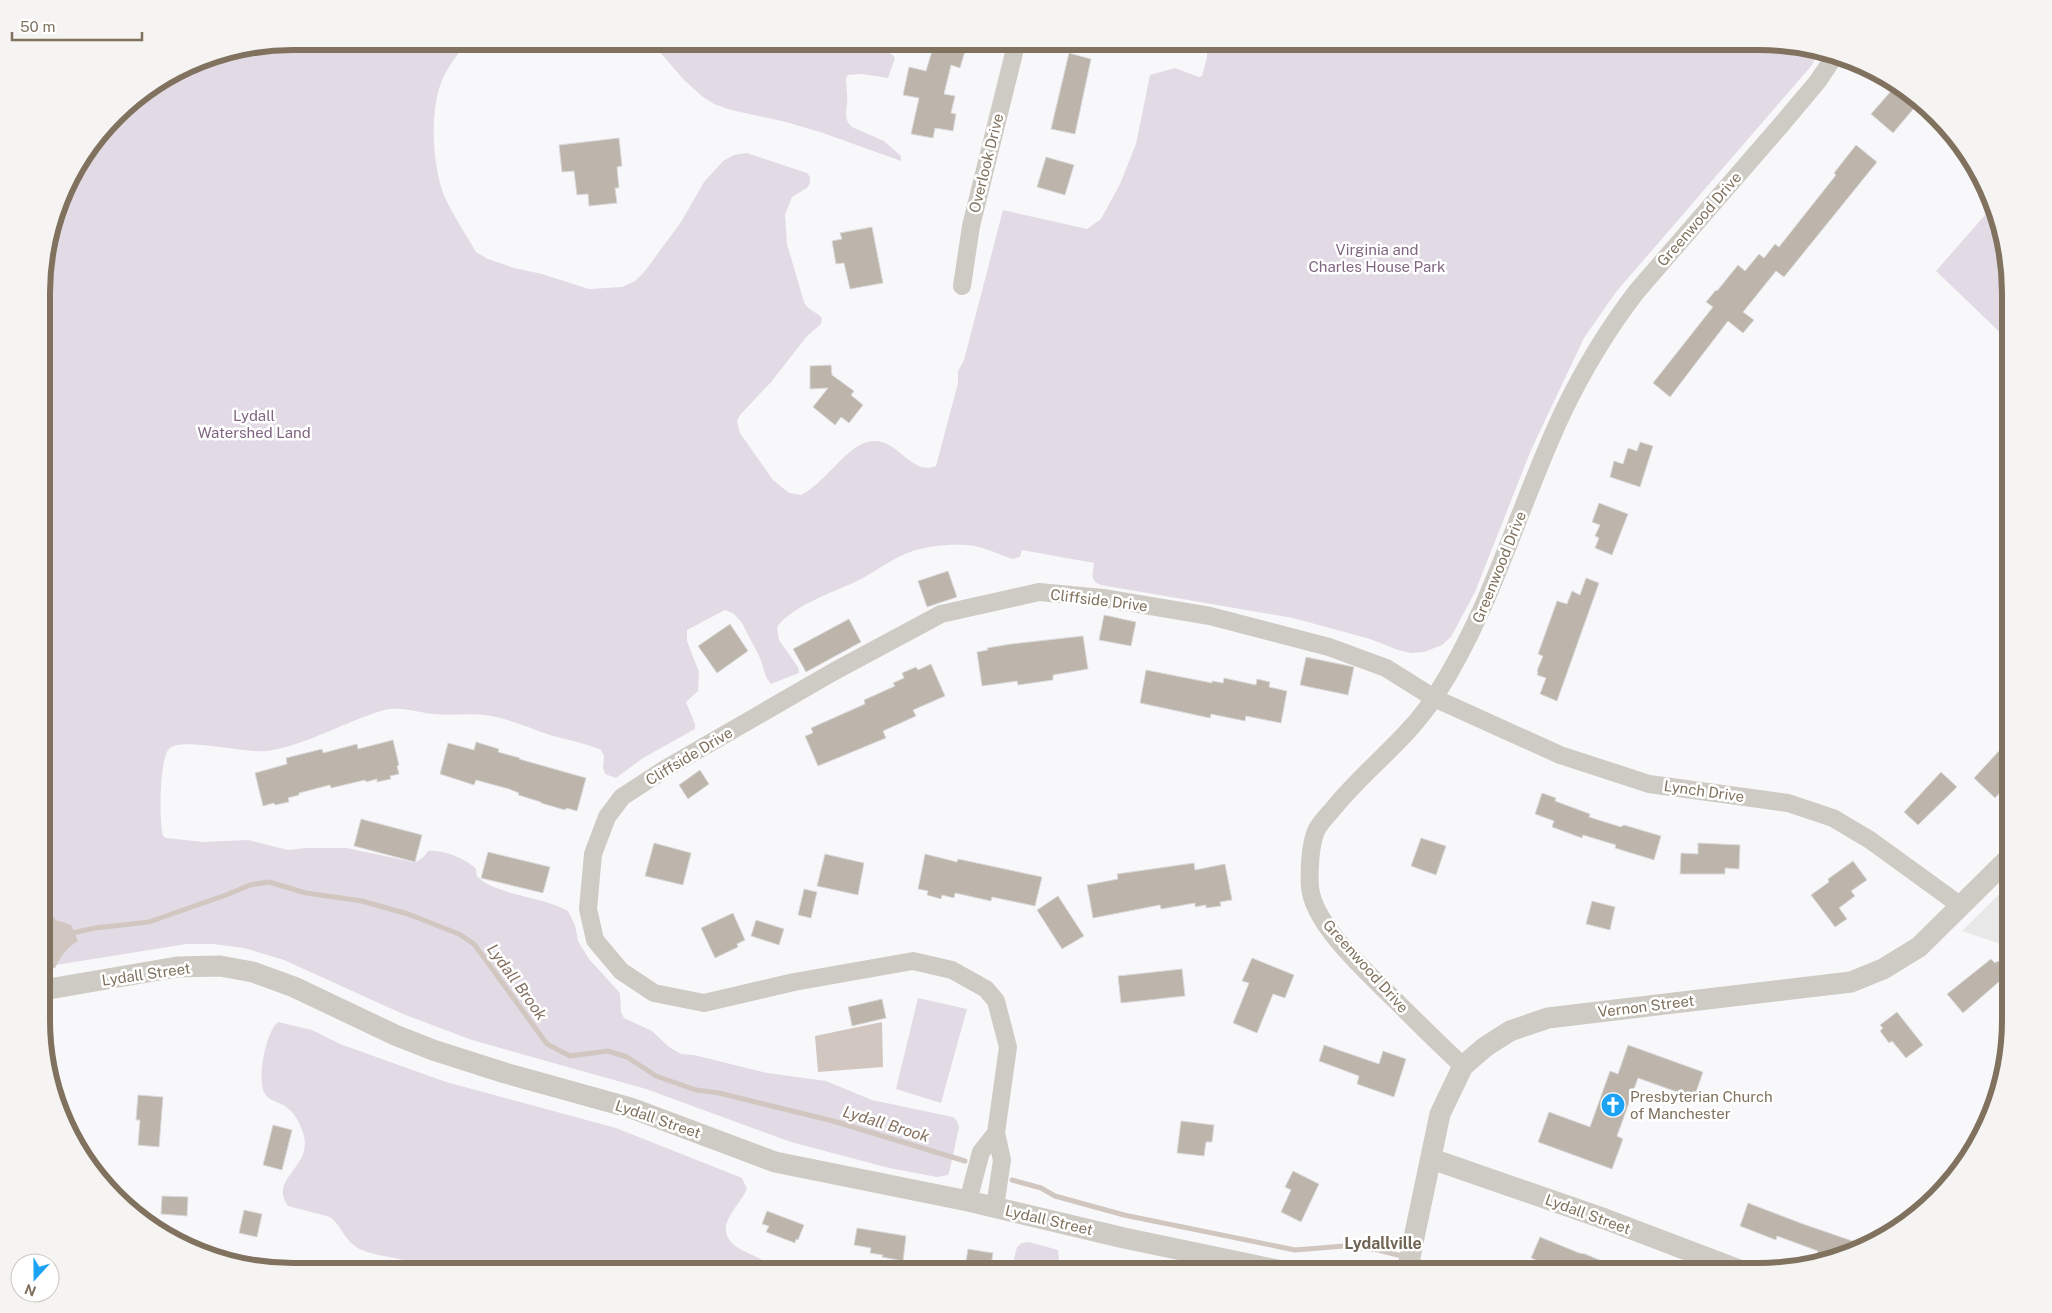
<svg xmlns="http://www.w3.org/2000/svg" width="2052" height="1313" font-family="'Public Sans',sans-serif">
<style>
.built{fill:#e9e8e8}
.green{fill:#e2dbe5}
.water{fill:#d1c7c0}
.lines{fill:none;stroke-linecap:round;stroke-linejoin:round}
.stream{stroke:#d1c7c0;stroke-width:5}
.building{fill:#bdb5ab;stroke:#dadadc}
.minor{stroke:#cecbc5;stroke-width:18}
.tertiary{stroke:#cecbc5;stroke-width:21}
.labels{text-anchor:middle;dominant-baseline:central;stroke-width:5;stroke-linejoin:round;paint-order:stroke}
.street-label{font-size:15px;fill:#80725e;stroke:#fff}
.park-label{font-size:15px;fill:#816682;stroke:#fff}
.poi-label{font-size:15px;fill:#80725e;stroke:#fff;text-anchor:start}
.water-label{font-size:16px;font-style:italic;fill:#877162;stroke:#fff}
.neighbourhood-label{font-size:16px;font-weight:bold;fill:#706555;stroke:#fff}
.rim{fill:none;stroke:#80725e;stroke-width:6}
</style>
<rect width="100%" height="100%" fill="#f8f8fa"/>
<path class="built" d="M 2010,883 L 2010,947 L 1962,931 Z"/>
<path class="green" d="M 293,41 L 468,41 C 458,54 447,67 441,83 C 429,115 432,175 449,206 C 457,221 467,236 476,252 L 488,259 L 514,268 L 542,274 L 589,289 L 622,287 L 635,281 L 645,271 L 681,222 L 704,182 L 723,161 L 734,155 L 747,153 L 807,173 L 810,177 L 810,183 L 807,188 L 792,197 L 785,215 L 787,244 L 804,302 C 808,311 816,311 822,318 L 821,324 L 807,336 L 772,381 L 740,415 L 737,421 L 740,433 L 773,480 L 789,493 L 801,495 C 824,484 845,448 867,442 C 898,434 909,477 936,466 L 958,383 L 958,371 L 964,360 L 1003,210 L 1087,229 L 1101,219 L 1120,184 L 1136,144 L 1150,75 L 1175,68 L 1199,77 L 1202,76 L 1207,57 L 1208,41 L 1760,41 L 1819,51 L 1812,65 L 1616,292 L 1584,338 L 1531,450 L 1475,592 L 1451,637 L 1442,645 L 1424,652 L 1411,653 L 1398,650 L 1370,639 L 1293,618 L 1101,585 C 1089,580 1093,574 1094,563 L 1022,550 L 1020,557 L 1013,559 C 998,555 982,545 966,545 C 948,544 929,546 913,551 C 891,558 875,573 855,582 C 833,592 791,607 777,627 L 779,640 L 798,667 L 799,673 L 771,684 L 766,677 L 760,658 L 742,623 L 734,614 L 725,610 L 687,630 L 687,641 L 699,672 L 698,691 L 686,702 L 695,724 L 695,729 L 643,758 L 616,778 L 605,774 L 603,768 L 604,756 L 601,750 C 585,743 567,740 550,735 C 529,728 508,718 485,715 C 468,713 450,716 433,714 C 416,712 401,706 384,710 C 346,721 305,746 267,751 C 246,754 184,737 170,748 C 159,756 159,823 163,836 L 166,838 L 203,842 L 248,840 L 288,850 L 306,848 L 347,848 L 413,862 C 419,862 424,857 428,851 C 442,849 467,859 476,869 C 476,873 476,876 480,879 C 499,895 543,897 568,911 L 575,925 L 578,941 L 589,959 L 620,993 L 621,1012 L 624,1018 L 652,1031 L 669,1047 L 681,1054 L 694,1055 L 767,1073 L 826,1081 L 872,1100 L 953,1117 L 957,1121 L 959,1127 L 950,1169 L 948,1175 L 937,1177 L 889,1168 L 791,1142 L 646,1089 L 472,1040 L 403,1014 L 284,960 L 244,948 L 213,944 L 187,944 L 43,967 L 43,260 L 67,181 L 127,104 L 197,60 Z
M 653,41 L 846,41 C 860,52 886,43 895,58 L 888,78 L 862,74 L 848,75 L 846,78 C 846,86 848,96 847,104 C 846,113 844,120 852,127 L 884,141 L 901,156 L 901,161 L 823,133 L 786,122 L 731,110 L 714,104 L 703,97 L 684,80 L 658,50 Z
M 1993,206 C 2011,250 2010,295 2010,342 L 1936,271 Z
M 918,998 L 967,1009 L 941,1103 L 896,1089 Z
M 278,1022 L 312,1030 L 340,1044 L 446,1082 L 616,1128 L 742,1178 L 747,1189 C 737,1210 709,1230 740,1249 L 787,1272 L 429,1272 C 407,1255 386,1260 362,1250 C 344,1242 343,1227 330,1217 L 288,1206 C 267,1177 317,1167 302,1130 C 298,1119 292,1109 281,1104 C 275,1101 269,1100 265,1094 C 256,1081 266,1031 278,1022 Z
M 1029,1242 L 1058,1250 L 1059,1259 L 1053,1271 L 1011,1271 L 1017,1247 L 1022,1243 Z
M 842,1262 L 860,1272 L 821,1272 L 836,1263 Z"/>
<path class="water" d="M 43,902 L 50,914 L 56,920 L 71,925 L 78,941 C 66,948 61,956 55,968 L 43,971 Z
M 882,1022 L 883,1067 L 818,1072 L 815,1036 Z"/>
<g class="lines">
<path class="stream" d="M 68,934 L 95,928 L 149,922 L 226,895 L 250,885 L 269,882 L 306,893 L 362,901 L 408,914 L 459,934 L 474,944 L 547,1044 L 570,1056 L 608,1051 L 627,1057 L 656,1076 L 696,1090 L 719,1093 L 833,1121 L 965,1161
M 1012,1180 L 1041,1188 L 1055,1196 L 1124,1215 L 1295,1250 L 1344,1246 L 1378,1250 L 1406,1257
M 1414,1260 L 1449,1271"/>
</g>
<path class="building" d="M 935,41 L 968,41 L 960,68 L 951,65 L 944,94 L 955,96 L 951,113 L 956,114 L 953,131 L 935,128 L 933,138 L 911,134 L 919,98 L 903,95 L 909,67 L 926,71 Z
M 1069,53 L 1091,59 L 1075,134 L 1051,129 Z
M 1898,83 L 1920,101 L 1893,133 L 1871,114 Z
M 619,138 L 622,166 L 617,167 L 619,188 L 615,188 L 617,203 L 589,206 L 588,194 L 577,195 L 574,171 L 562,172 L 559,145 Z
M 1856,145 L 1877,162 L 1784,277 L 1776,271 L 1743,312 L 1754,320 L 1743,333 L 1728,321 L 1670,397 L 1653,383 L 1713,307 L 1706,302 L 1716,290 L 1717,291 L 1738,265 L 1745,271 L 1759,254 L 1764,258 L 1775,244 L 1779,247 L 1836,175 L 1834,173 Z
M 1046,157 L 1074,165 L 1065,195 L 1037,187 Z
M 872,227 L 883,283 L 850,289 L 844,263 L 836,264 L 832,241 L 842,239 L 840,233 Z
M 831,365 L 832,375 L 854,391 L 851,395 L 863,405 L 849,423 L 841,417 L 835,425 L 813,407 L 828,388 L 810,389 L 810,366 Z
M 1640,442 L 1653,446 L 1640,487 L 1610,477 L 1614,461 L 1623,464 L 1628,448 L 1637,451 Z
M 1599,503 L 1628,514 L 1612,555 L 1595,548 L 1599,538 L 1595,536 L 1600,525 L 1592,522 Z
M 948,571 L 957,597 L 927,607 L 918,581 Z
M 1586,578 L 1599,583 L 1557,701 L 1540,694 L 1546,678 L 1537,675 L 1538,672 L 1537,671 L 1543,656 L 1538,654 L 1557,601 L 1567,604 L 1572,591 L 1580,595 Z
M 1104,615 L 1136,622 L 1131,646 L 1099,640 Z
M 849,619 L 861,642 L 806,672 L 793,649 Z
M 730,624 L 748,651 L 717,673 L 698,646 Z
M 1083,636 L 1088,669 L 1053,675 L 1053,680 L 1018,685 L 1017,681 L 982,686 L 977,652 L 988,650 L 987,648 L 1011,644 Z
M 1306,657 L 1354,667 L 1348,695 L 1300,685 Z
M 931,664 L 945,696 L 913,710 L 916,716 L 883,731 L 886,738 L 818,766 L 805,736 L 813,733 L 811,728 L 865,704 L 864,700 L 895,686 L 893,683 L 904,678 L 902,673 L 916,667 L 918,670 Z
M 1146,670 L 1212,683 L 1212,681 L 1223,683 L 1224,678 L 1256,685 L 1257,679 L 1270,682 L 1269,687 L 1287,691 L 1281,723 L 1246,716 L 1245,721 L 1211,714 L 1210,718 L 1140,703 Z
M 2010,739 L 2010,775 L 2001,784 L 2004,788 L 1995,798 L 1974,778 Z
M 393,740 L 399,765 L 397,766 L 399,774 L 390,776 L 391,779 L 377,782 L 377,779 L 366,782 L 365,780 L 331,788 L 330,785 L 299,793 L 299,795 L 288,798 L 289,802 L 275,805 L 274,803 L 263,806 L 255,773 L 287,764 L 286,758 L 322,749 L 323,753 L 357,744 L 358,749 Z
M 476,742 L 499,749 L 498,752 L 520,758 L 519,759 L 586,778 L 577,811 L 566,808 L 565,810 L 541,803 L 541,802 L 518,795 L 519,793 L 509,789 L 476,780 L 474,785 L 440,774 L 448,743 L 474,750 Z
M 700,770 L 709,784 L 688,799 L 679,785 Z
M 1941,772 L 1957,787 L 1918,825 L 1904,812 Z
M 1542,793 L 1556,798 L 1555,801 L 1590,814 L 1589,817 L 1621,827 L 1624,825 L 1661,836 L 1654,860 L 1615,848 L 1616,845 L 1583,835 L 1582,838 L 1552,827 L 1554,821 L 1535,814 Z
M 361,819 L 422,835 L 415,862 L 354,846 Z
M 1421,838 L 1446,846 L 1436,875 L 1411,866 Z
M 654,843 L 691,853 L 683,885 L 645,876 Z
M 1698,843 L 1740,845 L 1739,869 L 1725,868 L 1725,874 L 1680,874 L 1681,853 L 1698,854 Z
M 488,852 L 550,867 L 543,893 L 481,878 Z
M 825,854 L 864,863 L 858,895 L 817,886 Z
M 925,854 L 957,862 L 958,859 L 1042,877 L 1035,906 L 992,897 L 991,901 L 955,893 L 954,898 L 942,895 L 941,899 L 927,895 L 928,891 L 918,889 Z
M 1853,861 L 1867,880 L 1851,891 L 1855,896 L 1839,908 L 1847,919 L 1835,927 L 1811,895 L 1829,882 L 1828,879 Z
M 1194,863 L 1195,870 L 1225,864 L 1232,900 L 1220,902 L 1221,906 L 1206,908 L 1206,905 L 1195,907 L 1195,903 L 1161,909 L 1160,905 L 1093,918 L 1087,885 L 1118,879 L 1117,874 Z
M 804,889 L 817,892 L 811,918 L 798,915 Z
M 1058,896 L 1084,936 L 1062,949 L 1037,910 Z
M 1592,901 L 1615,907 L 1610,930 L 1586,924 Z
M 733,913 L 745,940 L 737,944 L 738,947 L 715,958 L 701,928 Z
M 756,920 L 784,929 L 779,945 L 751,936 Z
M 1252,958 L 1294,975 L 1285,998 L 1273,994 L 1257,1033 L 1233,1023 L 1249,983 L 1242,981 Z
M 1991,959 L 1995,963 L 1998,961 L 2009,973 L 1963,1013 L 1947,994 Z
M 1182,969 L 1185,996 L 1121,1003 L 1118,976 Z
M 882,999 L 886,1018 L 852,1026 L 848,1007 Z
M 1897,1012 L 1923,1045 L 1906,1058 L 1892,1041 L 1889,1043 L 1880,1031 L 1883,1028 L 1880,1025 Z
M 1324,1045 L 1379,1064 L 1383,1051 L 1406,1059 L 1394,1097 L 1357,1084 L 1359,1076 L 1319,1061 Z
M 1628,1045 L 1703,1072 L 1694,1098 L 1638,1078 L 1617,1136 L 1623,1139 L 1612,1169 L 1538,1142 L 1549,1112 L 1590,1127 L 1610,1071 L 1618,1074 Z
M 138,1095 L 163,1097 L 159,1147 L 138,1145 L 140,1120 L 136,1120 Z
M 1181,1121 L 1214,1125 L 1212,1142 L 1206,1142 L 1204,1156 L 1177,1153 Z
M 273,1125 L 292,1130 L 282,1170 L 263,1165 Z
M 1293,1171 L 1319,1184 L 1301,1222 L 1281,1212 L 1291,1190 L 1285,1187 Z
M 162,1196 L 188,1197 L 187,1216 L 161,1214 Z
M 1748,1203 L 1803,1224 L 1867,1246 L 1835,1260 L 1817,1253 L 1818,1251 L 1777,1236 L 1776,1240 L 1740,1226 Z
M 244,1210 L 262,1214 L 257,1237 L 239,1233 Z
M 767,1211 L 804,1225 L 798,1240 L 796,1239 L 795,1243 L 766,1232 L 769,1226 L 762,1224 Z
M 857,1228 L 906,1236 L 903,1261 L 882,1257 L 883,1255 L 870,1253 L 871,1248 L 854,1245 Z
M 1540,1237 L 1579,1253 L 1585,1254 L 1626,1271 L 1563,1271 L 1531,1258 Z
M 968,1249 L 993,1253 L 990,1272 L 964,1272 Z"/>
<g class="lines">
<path class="minor" d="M 962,286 L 971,226 L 1017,41
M 1463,1066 C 1440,1045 1418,1023 1396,1001 C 1370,975 1313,925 1310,887 C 1309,872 1310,845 1316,831 C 1319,824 1327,816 1333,809 C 1365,769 1408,739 1436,695 C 1492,608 1518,508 1562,414 C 1583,370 1607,330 1637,291 L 1781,125 L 1818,81 L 1836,54
M 968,1201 L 981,1152 L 996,1133
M 995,1207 L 1002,1160 L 996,1133 L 1008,1047 L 996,1001 L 986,989 L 952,970 L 913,961 L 794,982 L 704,1003 L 654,993 L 621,971 L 595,940 L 588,909 L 593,854 L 607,817 L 622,797 L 665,769 L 833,672 L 941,614 L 1039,592 L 1103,598 L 1210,616 L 1329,647 L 1386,668 L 1434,698 L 1560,755 L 1649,784 L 1788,803 L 1833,818 L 1870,840 L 1961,906"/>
<path class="tertiary" d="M 43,990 L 177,967 L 220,966 L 253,972 L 294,987 L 395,1035 L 433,1050 L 505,1073 L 631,1108 L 775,1162 L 968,1201 L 1124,1238 L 1282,1271
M 1432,1159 L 1605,1219 L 1742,1271
M 1407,1271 L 1440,1114 L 1463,1066 L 1485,1047 L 1510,1031 L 1548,1018 L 1851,982 L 1883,969 L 1919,947 L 2010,857"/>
</g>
<defs>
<symbol id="church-disc" viewBox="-11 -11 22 22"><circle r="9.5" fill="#1ca3f6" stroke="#fff"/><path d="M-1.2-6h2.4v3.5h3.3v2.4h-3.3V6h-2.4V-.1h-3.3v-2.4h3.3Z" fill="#fff"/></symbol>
</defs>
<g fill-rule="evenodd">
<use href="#church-disc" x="1599" y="1091" width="28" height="28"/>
</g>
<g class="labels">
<g class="street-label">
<text transform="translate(986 163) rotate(-76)">Overlook Drive</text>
<text transform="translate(1699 219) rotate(-49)">Greenwood Drive</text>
<text transform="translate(1499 567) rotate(-68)">Greenwood Drive</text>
<text transform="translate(1099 600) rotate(7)">Cliffside Drive</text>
<text transform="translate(689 756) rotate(-31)">Cliffside Drive</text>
<text transform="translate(1704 791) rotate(8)">Lynch Drive</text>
<text transform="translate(1366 966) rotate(48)">Greenwood Drive</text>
<text transform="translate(146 974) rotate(-8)">Lydall Street</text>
<text transform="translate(1646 1006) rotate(-7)">Vernon Street</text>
<text transform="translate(658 1119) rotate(19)">Lydall Street</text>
<text transform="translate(1588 1214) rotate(20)">Lydall Street</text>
<text transform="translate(1049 1220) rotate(13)">Lydall Street</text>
</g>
<g class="park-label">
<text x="1377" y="249">Virginia and<tspan x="1377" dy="17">Charles House Park</tspan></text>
<text x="254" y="415">Lydall<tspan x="254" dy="17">Watershed Land</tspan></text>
</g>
<g class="poi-label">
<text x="1630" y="1096">Presbyterian Church<tspan x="1630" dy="17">of Manchester</tspan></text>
</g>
<g class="water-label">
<text transform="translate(517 982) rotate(54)">Lydall Brook</text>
<text transform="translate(886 1124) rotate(17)">Lydall Brook</text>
</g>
<g class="neighbourhood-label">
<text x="1383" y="1243">Lydallville</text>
</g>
</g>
<path d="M0 0H2052V1313H0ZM293 50H1759A243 243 0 0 1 2002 293V1020A243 243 0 0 1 1759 1263H293A243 243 0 0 1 50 1020V293A243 243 0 0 1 293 50Z" fill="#f5f4f2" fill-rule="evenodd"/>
<path class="rim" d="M293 50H1759A243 243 0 0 1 2002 293V1020A243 243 0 0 1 1759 1263H293A243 243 0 0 1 50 1020V293A243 243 0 0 1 293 50Z"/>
<g transform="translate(35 1278) rotate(201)"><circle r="24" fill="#ffffff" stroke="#ccc7bf"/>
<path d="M0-4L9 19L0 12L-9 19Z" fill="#1ca3f6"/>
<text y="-8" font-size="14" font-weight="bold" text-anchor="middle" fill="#80725e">N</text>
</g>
<path d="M12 32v8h130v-8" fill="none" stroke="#80725e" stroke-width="2.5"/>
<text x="20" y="32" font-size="15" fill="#80725e" stroke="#ffffff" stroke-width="4" paint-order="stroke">50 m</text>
</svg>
